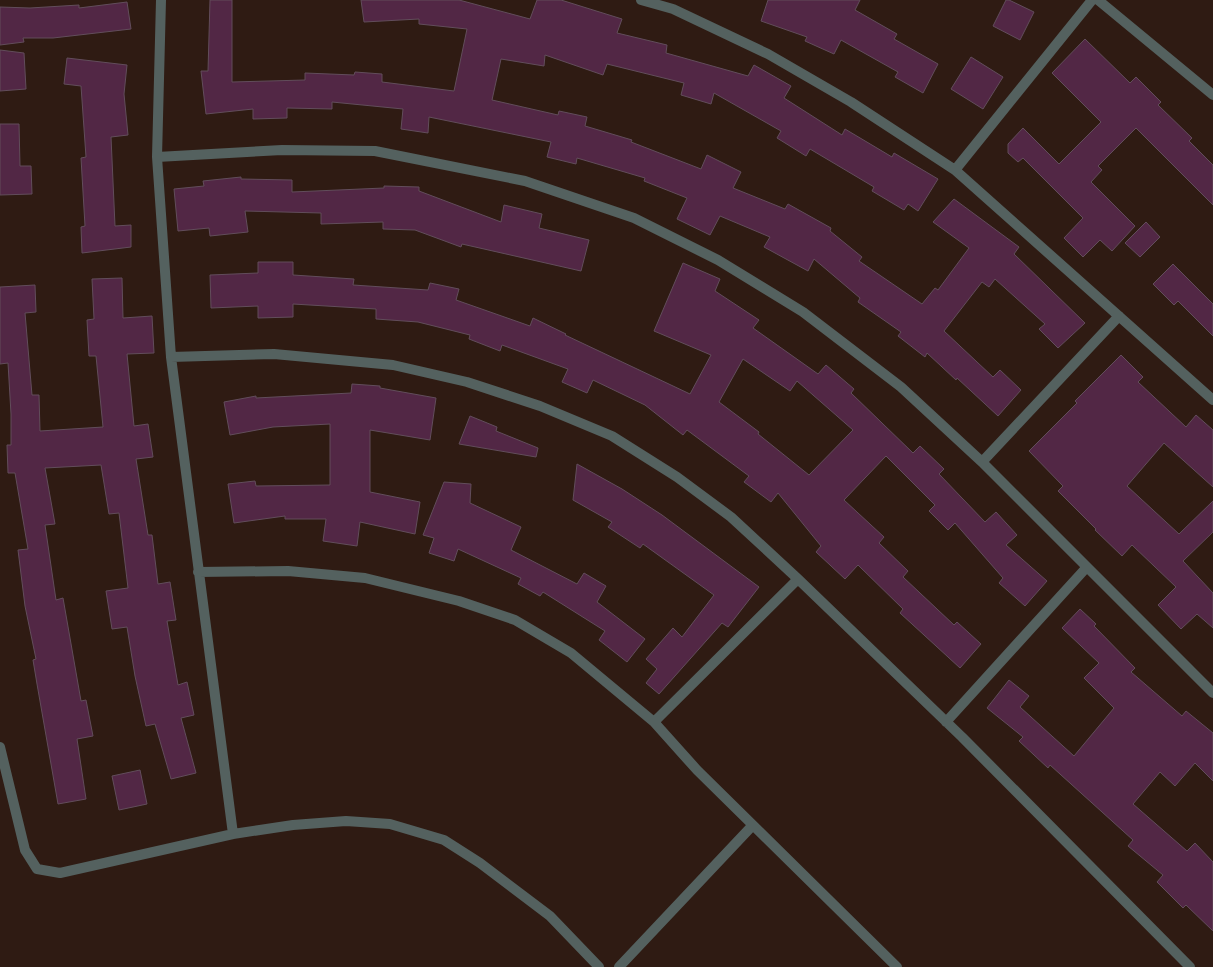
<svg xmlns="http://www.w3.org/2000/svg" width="1213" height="967" font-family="Helvetica,sans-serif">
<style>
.building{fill:#522745;stroke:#624d5b;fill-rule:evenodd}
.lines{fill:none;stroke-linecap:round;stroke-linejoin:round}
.minor{stroke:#54615f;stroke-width:10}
</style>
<rect width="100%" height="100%" fill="#2f1b13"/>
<path class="building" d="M 210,0 L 232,0 L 232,82 L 305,80 L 305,73 L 354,75 L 355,72 L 382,74 L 382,82 L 454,91 L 467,29 L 419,24 L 419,19 L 364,22 L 361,0 L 459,0 L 530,19 L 537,0 L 561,0 L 622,19 L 617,33 L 667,45 L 666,53 L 748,76 L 754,65 L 791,86 L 784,98 L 842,135 L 845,129 L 892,157 L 894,153 L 938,179 L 918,211 L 908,204 L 904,210 L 872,191 L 874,187 L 810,149 L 806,156 L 777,138 L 781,131 L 714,93 L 711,104 L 681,95 L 684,83 L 607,64 L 603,75 L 545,55 L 544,66 L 501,59 L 492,100 L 558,115 L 559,111 L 587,117 L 585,126 L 632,140 L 631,142 L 701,169 L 707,155 L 741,172 L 733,188 L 785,209 L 788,204 L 831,228 L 830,231 L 862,257 L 859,261 L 922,304 L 935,288 L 938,290 L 969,248 L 933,222 L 954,199 L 1019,247 L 1014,254 L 1085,323 L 1058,348 L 1039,329 L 1045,324 L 995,279 L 989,287 L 982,282 L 944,331 L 993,377 L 1000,370 L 1021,390 L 998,416 L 957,378 L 956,380 L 927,353 L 925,357 L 898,336 L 901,332 L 858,302 L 860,298 L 814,259 L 808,271 L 764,247 L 770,237 L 720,216 L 710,235 L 677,219 L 687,198 L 644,181 L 645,178 L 577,158 L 576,164 L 547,157 L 551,142 L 429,117 L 428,133 L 401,129 L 403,109 L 332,102 L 332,109 L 287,108 L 287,118 L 253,119 L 253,109 L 206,114 L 201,71 L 208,71 Z
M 768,0 L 860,0 L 855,10 L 897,34 L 894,39 L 938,64 L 923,93 L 895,77 L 898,72 L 841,40 L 834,54 L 805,41 L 807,37 L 761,21 Z
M 1006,0 L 1009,0 L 1034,12 L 1020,40 L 993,26 Z
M 127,2 L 131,29 L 53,38 L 23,38 L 24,42 L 0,45 L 0,7 L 30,8 L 79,5 L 79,8 Z
M 1085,39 L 1130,83 L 1136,77 L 1161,102 L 1158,105 L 1192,138 L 1189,141 L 1213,165 L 1213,205 L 1136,128 L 1098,166 L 1102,170 L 1091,182 L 1135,226 L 1112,251 L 1100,240 L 1083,257 L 1064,238 L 1083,218 L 1023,158 L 1018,162 L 1008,153 L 1008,144 L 1023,128 L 1059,164 L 1101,122 L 1052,73 Z
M 0,50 L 24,53 L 26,89 L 0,91 Z
M 971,57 L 1003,77 L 983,109 L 951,89 Z
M 67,58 L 127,65 L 124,94 L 128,135 L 111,137 L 115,226 L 131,225 L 131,247 L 82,253 L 81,227 L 85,226 L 81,158 L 86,157 L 81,86 L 64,84 Z
M 0,124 L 19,124 L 20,166 L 31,166 L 32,194 L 0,195 Z
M 241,177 L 241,179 L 292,180 L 292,192 L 384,188 L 384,186 L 419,187 L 419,191 L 501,222 L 504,205 L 542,214 L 539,228 L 589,240 L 581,271 L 462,244 L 461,247 L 415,230 L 383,229 L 383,222 L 321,224 L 321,213 L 245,211 L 248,232 L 210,236 L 209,228 L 178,231 L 174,189 L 204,186 L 203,181 Z
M 1146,222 L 1160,237 L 1140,257 L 1125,243 Z
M 258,262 L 293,262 L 293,275 L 354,279 L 353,285 L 428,290 L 430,283 L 459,289 L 456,300 L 530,326 L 533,318 L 566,334 L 565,335 L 690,394 L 711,355 L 654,331 L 683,263 L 720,279 L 715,291 L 759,320 L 753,328 L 818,374 L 826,365 L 854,389 L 851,393 L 913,453 L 920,446 L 944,469 L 939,474 L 985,522 L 996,512 L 1017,535 L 1006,545 L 1047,581 L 1025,606 L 999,583 L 1003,578 L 955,523 L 948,530 L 929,511 L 935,505 L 886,456 L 844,500 L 884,537 L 879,543 L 908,571 L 903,577 L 954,625 L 957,622 L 981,644 L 960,668 L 900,613 L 903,609 L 858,565 L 845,579 L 816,552 L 821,546 L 778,493 L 771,502 L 744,482 L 749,476 L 687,430 L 683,435 L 645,405 L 593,380 L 587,393 L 562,382 L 568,369 L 502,345 L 500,351 L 469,339 L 470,335 L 418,322 L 376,319 L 376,309 L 293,304 L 293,317 L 258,318 L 258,306 L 211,308 L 210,275 L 258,273 ZM 743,359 L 790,391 L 797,381 L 853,430 L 809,475 L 758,434 L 759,432 L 719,402 Z
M 1173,264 L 1213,304 L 1213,336 L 1178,301 L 1174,305 L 1153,284 Z
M 122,278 L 123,318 L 152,316 L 154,353 L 127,354 L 134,426 L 148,424 L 153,457 L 136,459 L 148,535 L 152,535 L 158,584 L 170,582 L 176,620 L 167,621 L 178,685 L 187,682 L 194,715 L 181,718 L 196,773 L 171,779 L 155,724 L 146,726 L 135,676 L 127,627 L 112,629 L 106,591 L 128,588 L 119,513 L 109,514 L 101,465 L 45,468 L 55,524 L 45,525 L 56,600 L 63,598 L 81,701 L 86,700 L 93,736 L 77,739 L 86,799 L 58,804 L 37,684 L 33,660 L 36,659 L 25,606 L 18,550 L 28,549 L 15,473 L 8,473 L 7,445 L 11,445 L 11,414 L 8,363 L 0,364 L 0,287 L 35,285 L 36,312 L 25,313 L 32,395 L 39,395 L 40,431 L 103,427 L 96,356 L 89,356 L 87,320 L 94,319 L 92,279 Z
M 1121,355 L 1143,377 L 1138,382 L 1186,427 L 1196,415 L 1213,430 L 1213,487 L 1164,443 L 1127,486 L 1179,534 L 1213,501 L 1213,532 L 1183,561 L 1213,593 L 1213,628 L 1197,614 L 1181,629 L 1158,605 L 1176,587 L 1132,545 L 1122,556 L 1095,530 L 1096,529 L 1058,491 L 1063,486 L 1029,451 L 1077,403 L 1075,401 Z
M 352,384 L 380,386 L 380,388 L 436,398 L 430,440 L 370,430 L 370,492 L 420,502 L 415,534 L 360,522 L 357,546 L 323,541 L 326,519 L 285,519 L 285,516 L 234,523 L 228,484 L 255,481 L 256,486 L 330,485 L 330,424 L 273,427 L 230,435 L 224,402 L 256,396 L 256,398 L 351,393 Z
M 470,416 L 497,427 L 496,431 L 538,448 L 536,457 L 459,444 Z
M 577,464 L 622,489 L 662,515 L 759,587 L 728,627 L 722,623 L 659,694 L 646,683 L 657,669 L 646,659 L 673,628 L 682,637 L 714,595 L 643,544 L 640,548 L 608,527 L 612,522 L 573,500 Z
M 444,482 L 471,484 L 470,503 L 521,527 L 511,550 L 577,584 L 584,573 L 606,586 L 597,602 L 645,639 L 627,662 L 599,640 L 605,631 L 543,592 L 540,596 L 518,584 L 521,578 L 458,549 L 454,561 L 429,553 L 434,538 L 423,535 Z
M 1080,609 L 1096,624 L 1094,626 L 1135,668 L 1131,672 L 1182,716 L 1186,711 L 1213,733 L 1213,781 L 1195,763 L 1175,786 L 1160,772 L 1133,804 L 1187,851 L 1195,843 L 1213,862 L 1213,931 L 1186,905 L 1183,908 L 1157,882 L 1163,875 L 1128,846 L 1133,840 L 1050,765 L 1048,768 L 1019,741 L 1023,737 L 987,708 L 1009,680 L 1029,696 L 1020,707 L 1074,756 L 1114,708 L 1084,678 L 1099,663 L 1062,628 Z
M 140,770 L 147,804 L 119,810 L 112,776 Z"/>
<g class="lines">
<path class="minor" d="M 161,0 L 157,157 L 171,357 L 233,834
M 641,0 L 673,9 L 768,54 L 851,102 L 955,170 L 1213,400
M 1098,0 L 1213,95
M 157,157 L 282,150 L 375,151 L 525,181 L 634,218 L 718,260 L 803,312 L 901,387 L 982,462 L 1213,693
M 955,170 L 1092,0
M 171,357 L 274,354 L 393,365 L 467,382 L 540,406 L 612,436 L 677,477 L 731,517 L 798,579 L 962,737 L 1190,967
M 982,462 L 1119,316
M 198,572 L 288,571 L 365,578 L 459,601 L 515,620 L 571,653 L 654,722 L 697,770 L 897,967
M 654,722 L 798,579
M 946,722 L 1086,568
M 0,747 L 25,850 L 37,869 L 60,873 L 233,834 L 293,825 L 346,821 L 390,824 L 444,840 L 480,863 L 550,916 L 599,967
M 619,967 L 752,826"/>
</g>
</svg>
